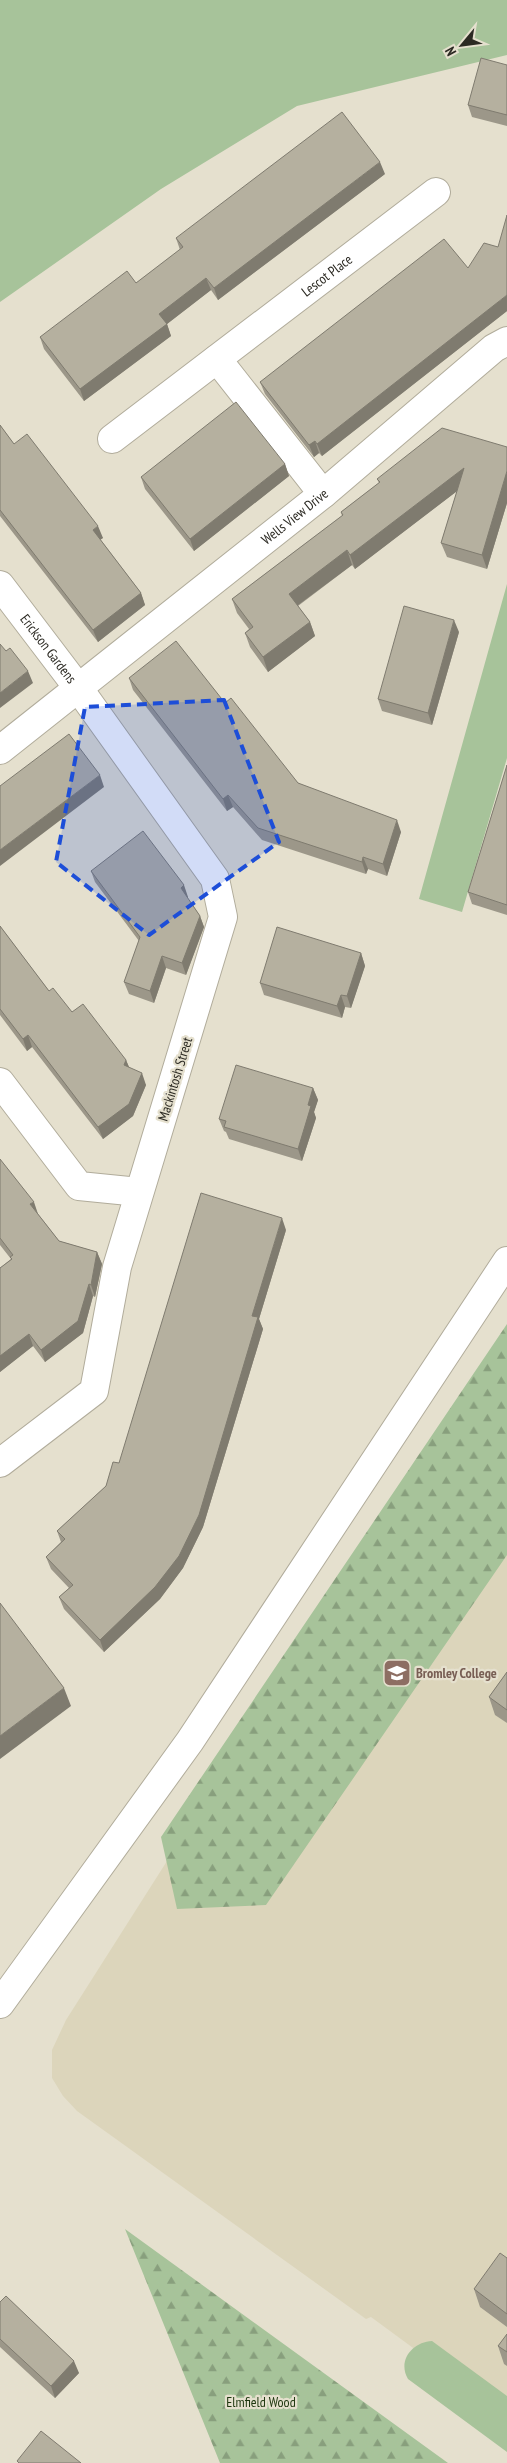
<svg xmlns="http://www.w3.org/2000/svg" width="507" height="2463" font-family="'PT Sans Narrow',sans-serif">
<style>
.built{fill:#dcd5bb}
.green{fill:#a7c39a}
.forest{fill:url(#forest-firs)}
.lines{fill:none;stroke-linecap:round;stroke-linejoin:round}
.minor-casing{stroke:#b1ac9b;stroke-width:30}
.major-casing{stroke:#b1ac9b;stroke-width:30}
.minor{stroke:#fff;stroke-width:28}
.major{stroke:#fff;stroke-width:28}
.wall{fill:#9c9789}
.shaded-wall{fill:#7f7b6f}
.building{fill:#b5b09f;stroke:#7f7b6f}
.marked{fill:#1d4ed8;fill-opacity:0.2;stroke:#1d4ed8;stroke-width:4;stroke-dasharray:10 6;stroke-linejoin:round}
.labels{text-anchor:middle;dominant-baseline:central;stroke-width:4.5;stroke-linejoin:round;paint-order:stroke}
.street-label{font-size:14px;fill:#2c2a23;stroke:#e5e0ce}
.education-label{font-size:14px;font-weight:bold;fill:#785e54;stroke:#e5e0ce;text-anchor:start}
.park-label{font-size:14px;fill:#1e370f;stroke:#e5e0ce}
</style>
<defs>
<pattern id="forest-firs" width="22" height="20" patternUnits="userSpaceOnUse" patternTransform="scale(1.25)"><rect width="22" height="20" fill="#a7c39a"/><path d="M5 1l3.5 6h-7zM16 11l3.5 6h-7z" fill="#889f7d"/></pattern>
</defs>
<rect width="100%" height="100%" fill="#e5e0ce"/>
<path class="built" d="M 507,1326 L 507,2417 L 371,2317 L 366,2319 L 77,2111 L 63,2096 L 52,2078 L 52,2050 L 66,2020 Z"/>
<path class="green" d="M 0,0 L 507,0 L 507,55 L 297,106 L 161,189 L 0,302 Z
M 507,584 L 507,758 L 462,912 L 419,899 Z
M 432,2341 L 507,2396 L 507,2452 L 408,2379 C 397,2360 413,2342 432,2341 Z"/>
<path class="forest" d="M 507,1324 L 507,1555 L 266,1905 L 177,1909 L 161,1837 Z
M 125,2229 L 448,2463 L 220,2463 Z"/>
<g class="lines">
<defs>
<g id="minor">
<path d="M 217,359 L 323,494"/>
<path id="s1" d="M 112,439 L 436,192"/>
<path id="s2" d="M 0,585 L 79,689 L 215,879 L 223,917 L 117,1267 L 94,1391 L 0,1463"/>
<path id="s3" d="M 0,750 L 323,494 L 494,348 L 507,341"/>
<path d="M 0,1082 L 79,1186 L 139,1192"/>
</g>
<path id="major" d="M 0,2004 L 190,1741 L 507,1261"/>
</defs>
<use href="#minor" class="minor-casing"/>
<use href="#major" class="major-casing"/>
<use href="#minor" class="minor"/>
<use href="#major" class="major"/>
</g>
<path class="wall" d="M 507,65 L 507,126 L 472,117 L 468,105 Z
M 385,174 L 218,300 L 211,290 L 167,324 L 171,336 L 84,401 L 44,349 L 40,337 L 136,283 L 180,250 L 176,238 Z
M 468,268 L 507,311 L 322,456 L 319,453 L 314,457 L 265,394 L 260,382 Z
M 0,425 L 14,444 L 103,538 L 100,539 L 141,593 L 145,605 L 98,642 L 0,516 Z
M 507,447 L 507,503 L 487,569 L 447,557 L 441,543 L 457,491 L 355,569 L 352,565 L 298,606 L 310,622 L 315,636 L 268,672 L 250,647 L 245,633 L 249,629 L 237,613 L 232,599 L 342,516 L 341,512 L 379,483 L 377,479 Z
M 285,464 L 289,476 L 194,551 L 145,489 L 141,477 Z
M 459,632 L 432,725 L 382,711 L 378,699 Z
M 129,678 L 225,703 L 298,783 L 401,832 L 387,876 L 368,869 L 366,874 L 262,840 L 233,807 L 227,811 L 133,690 Z
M 507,765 L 507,915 L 472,904 L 468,892 Z
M 91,871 L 188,897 L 187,898 L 200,916 L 204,927 L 186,975 L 166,968 L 154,1003 L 129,994 L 124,982 L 139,941 L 95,882 Z
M 0,926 L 49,991 L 72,1012 L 126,1060 L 129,1067 L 146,1085 L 133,1116 L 103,1139 L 32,1047 L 27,1051 L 0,1015 Z
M 361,953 L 365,966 L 351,1008 L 345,1007 L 342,1018 L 264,995 L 260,983 Z
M 313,1088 L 318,1100 L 314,1112 L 316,1118 L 302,1161 L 229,1139 L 226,1132 L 224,1131 L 219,1119 Z
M 0,1159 L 38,1214 L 59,1241 L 97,1252 L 102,1264 L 95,1297 L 93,1296 L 83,1333 L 45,1362 L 33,1346 L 0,1372 L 0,1268 L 11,1259 L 0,1245 Z
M 286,1230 L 259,1319 L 263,1329 L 203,1527 L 183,1568 L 160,1599 L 104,1652 L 64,1609 L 59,1597 L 69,1588 L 51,1569 L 46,1557 L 61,1542 L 57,1531 L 106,1486 L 119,1463 Z
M 507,1672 L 507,1723 L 495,1715 L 489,1697 Z
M 507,2258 L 507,2327 L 480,2307 L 474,2289 Z
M 0,2302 L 79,2373 L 55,2398 L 0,2347 Z
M 507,2334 L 507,2366 L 504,2364 L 498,2346 Z"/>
<path class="shaded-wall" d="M 380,162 L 385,174 L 218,300 L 214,288 Z
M 206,278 L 211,290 L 167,324 L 171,336 L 84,401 L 80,389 L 159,314 Z
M 507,295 L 507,311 L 322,456 L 317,444 Z
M 315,441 L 319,453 L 314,457 L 309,445 Z
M 285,464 L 289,476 L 194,551 L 190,539 Z
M 464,468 L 469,482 L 355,569 L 350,555 Z
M 507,471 L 507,503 L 487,569 L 482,555 Z
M 98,526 L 103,538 L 97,542 L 93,530 Z
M 347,550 L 352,565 L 294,608 L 289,594 Z
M 141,593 L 145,605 L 98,642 L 93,630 Z
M 454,620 L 459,632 L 432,725 L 428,713 Z
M 310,622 L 315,636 L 268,672 L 263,657 Z
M 28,671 L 33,683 L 0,708 L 0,693 Z
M 100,775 L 104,787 L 0,866 L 0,850 Z
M 228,795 L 233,807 L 227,811 L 223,799 Z
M 397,820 L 401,832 L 387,876 L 383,864 Z
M 363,857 L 368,869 L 366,874 L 362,862 Z
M 184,885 L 188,897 L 185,899 L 181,888 Z
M 200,916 L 204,927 L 186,975 L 182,963 Z
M 361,953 L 365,966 L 351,1008 L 347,996 Z
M 162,956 L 166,968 L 154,1003 L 150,991 Z
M 341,995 L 345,1007 L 342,1018 L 337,1006 Z
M 28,1035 L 32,1047 L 27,1051 L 23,1039 Z
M 126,1060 L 131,1072 L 124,1065 Z
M 142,1073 L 146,1085 L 133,1116 L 103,1139 L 98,1127 Z
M 313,1088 L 318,1100 L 314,1112 L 316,1118 L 302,1161 L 298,1149 L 308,1105 Z
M 34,1202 L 38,1214 L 30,1204 Z
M 282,1218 L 286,1230 L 259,1319 L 263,1329 L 203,1527 L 183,1568 L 160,1599 L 104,1652 L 100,1640 L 252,1316 Z
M 97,1252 L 102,1264 L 95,1297 L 91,1285 Z
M 89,1284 L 93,1296 L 83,1333 L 45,1362 L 41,1350 Z
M 29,1334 L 33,1346 L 0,1372 L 0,1356 Z
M 64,1688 L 71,1706 L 0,1759 L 0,1736 Z
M 74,2361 L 79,2373 L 55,2398 L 51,2386 Z"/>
<path class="building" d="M 481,58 L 507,65 L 507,115 L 468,105 Z
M 342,112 L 380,162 L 214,288 L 206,278 L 159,314 L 167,324 L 80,389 L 40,337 L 127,271 L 136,283 L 183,247 L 176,238 Z
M 507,215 L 507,295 L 317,444 L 315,441 L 309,445 L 260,382 L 444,239 L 468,268 L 484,243 L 498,247 Z
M 236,402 L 285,464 L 190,539 L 141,477 Z
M 0,425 L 14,444 L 27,434 L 98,526 L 93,530 L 141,593 L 93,630 L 0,510 Z
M 442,428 L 507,447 L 507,471 L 482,555 L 441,543 L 464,468 L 350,555 L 347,550 L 289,594 L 310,622 L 263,657 L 245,633 L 253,627 L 232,599 L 343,515 L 341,512 L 380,482 L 377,479 Z
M 404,606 L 454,620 L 428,713 L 378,699 Z
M 176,641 L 225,703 L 231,698 L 298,783 L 397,820 L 383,864 L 363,857 L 362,862 L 258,828 L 228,795 L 223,799 L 129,678 Z
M 0,644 L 6,651 L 10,648 L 28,671 L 0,693 Z
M 69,734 L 100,775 L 0,850 L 0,786 Z
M 507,765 L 507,905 L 468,892 Z
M 143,831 L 184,885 L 181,888 L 200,916 L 182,963 L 162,956 L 150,991 L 124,982 L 140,937 L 91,871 Z
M 0,926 L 49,991 L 53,988 L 72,1012 L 83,1004 L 126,1060 L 124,1065 L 142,1073 L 129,1104 L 98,1127 L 28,1035 L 23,1039 L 0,1009 Z
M 277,927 L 361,953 L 347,996 L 341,995 L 337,1006 L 260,983 Z
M 236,1065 L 313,1088 L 308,1105 L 311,1106 L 298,1149 L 224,1127 L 226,1121 L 219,1119 Z
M 0,1159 L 34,1202 L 30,1204 L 59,1241 L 97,1252 L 91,1285 L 89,1284 L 78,1321 L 41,1350 L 29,1334 L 0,1356 L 0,1268 L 12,1259 L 10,1257 L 13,1255 L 0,1238 Z
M 201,1193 L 282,1218 L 252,1316 L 258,1317 L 199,1515 L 179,1556 L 155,1587 L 100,1640 L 59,1597 L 73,1585 L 46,1557 L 65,1539 L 57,1531 L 106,1486 L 113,1462 L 119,1463 Z
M 0,1603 L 64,1688 L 0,1736 Z
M 507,1672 L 507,1710 L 489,1697 Z
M 500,2253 L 507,2258 L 507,2314 L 474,2289 Z
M 6,2296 L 74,2361 L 51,2386 L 0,2339 L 0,2302 Z
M 507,2334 L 507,2352 L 498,2346 Z
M 41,2431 L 81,2463 L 19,2463 L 17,2461 Z"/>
<path class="marked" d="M 224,700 L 279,842 L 149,935 L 56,862 L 85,707 Z"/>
<defs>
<symbol id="university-square" viewBox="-11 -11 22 22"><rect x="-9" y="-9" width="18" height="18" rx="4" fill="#8d6e63" stroke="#e5e0ce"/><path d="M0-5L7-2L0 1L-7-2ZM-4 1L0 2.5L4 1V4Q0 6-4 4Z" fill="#fff"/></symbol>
</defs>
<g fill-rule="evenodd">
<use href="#university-square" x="381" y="1657" width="32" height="32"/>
</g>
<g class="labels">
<g class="street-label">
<text stroke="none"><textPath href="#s1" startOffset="270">Lescot Place</textPath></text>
<text stroke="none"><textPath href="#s3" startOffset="376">Wells View Drive</textPath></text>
<text stroke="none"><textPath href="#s2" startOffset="80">Erickson Gardens</textPath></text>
<text transform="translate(175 1079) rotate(-73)">Mackintosh Street</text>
</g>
<g class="education-label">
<text x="416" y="1673">Bromley College</text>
</g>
<g class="park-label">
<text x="261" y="2402">Elmfield Wood</text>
</g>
</g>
<g transform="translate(462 45) rotate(241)" stroke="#e5e0ce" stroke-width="4" paint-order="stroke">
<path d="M0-4L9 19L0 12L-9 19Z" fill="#2c2a23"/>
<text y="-8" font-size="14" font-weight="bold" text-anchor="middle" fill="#2c2a23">N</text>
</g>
</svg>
